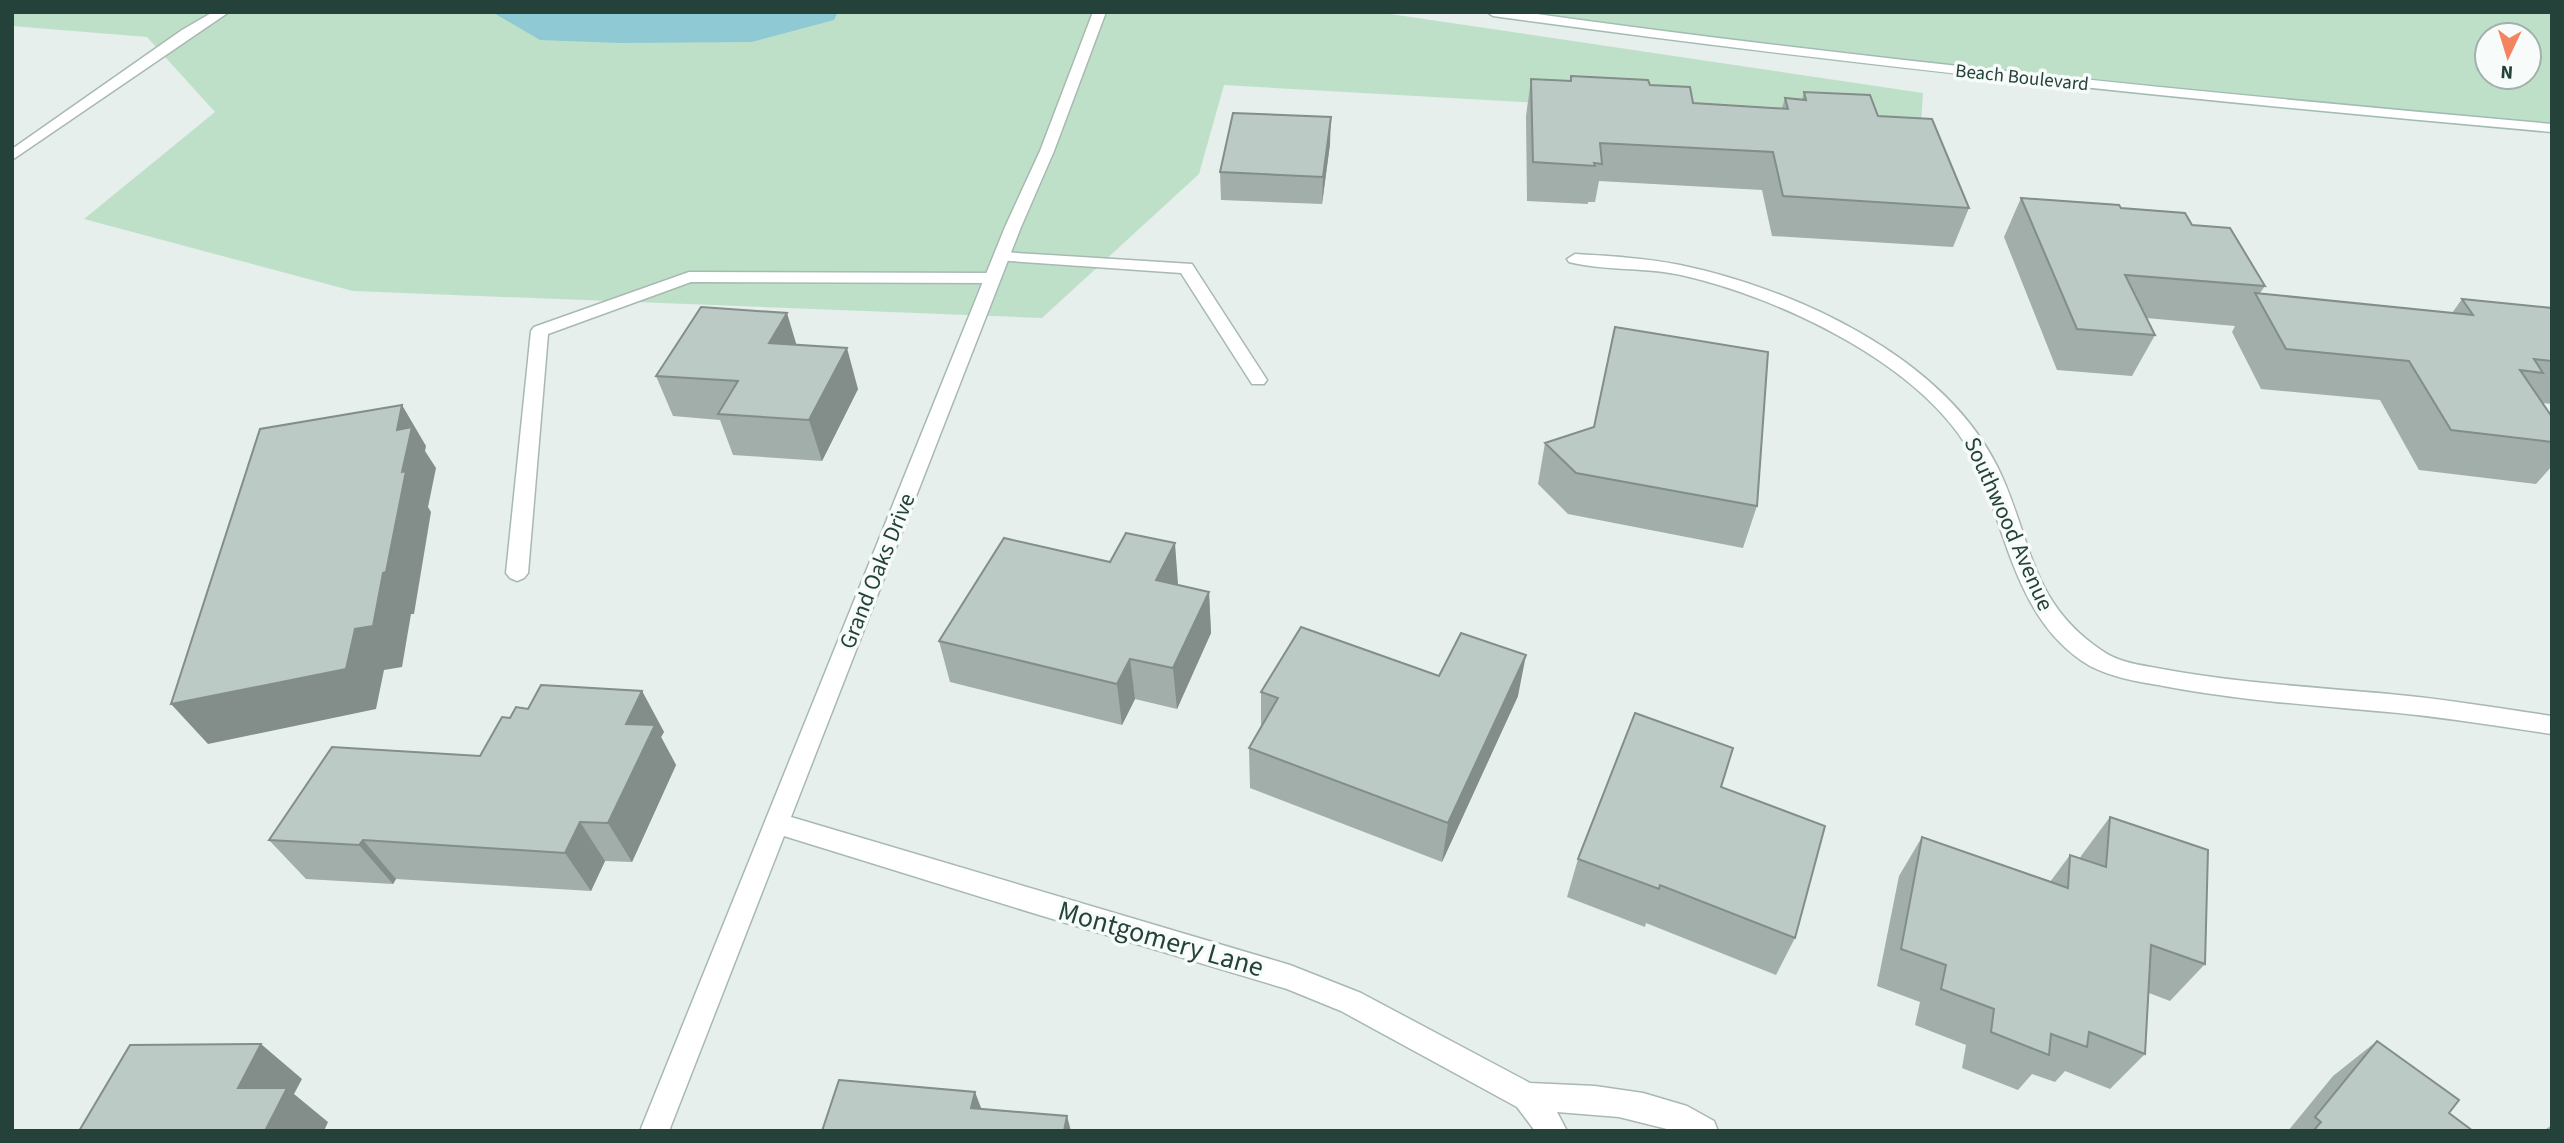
<svg xmlns="http://www.w3.org/2000/svg" width="2564" height="1143" font-family="'Source Sans 3',sans-serif">
<style>
.green{fill:#bfe0c8;fill-rule:evenodd}
.water{fill:#8ec9d4}
.lines{fill:none;stroke-linecap:round;stroke-linejoin:round}
.lane-casing{stroke:#a8b8b2;stroke-width:3}
.street-casing{stroke:#a8b8b2;stroke-width:3}
.secondary-casing{stroke:#a4bbb3;stroke-width:3}
.lane{fill:#fff;fill-rule:evenodd}
.street{fill:#fff;fill-rule:evenodd}
.secondary{fill:#fff;fill-rule:evenodd}
.wall{fill:#a1aea9}
.shaded-wall{fill:#838d89}
.building{fill:#bbcac4;stroke:#838d89;stroke-width:2}
.labels{text-anchor:middle;dominant-baseline:central;stroke-width:7;stroke-linejoin:round;paint-order:stroke}
.far-street-label{font-size:19px;fill:#24423a;stroke:#f7fbf9}
.street-label{font-size:23px;fill:#24423a;stroke:#f7fbf9}
.near-street-label{font-size:28px;fill:#24423a;stroke:#f7fbf9}
</style>
<rect width="100%" height="100%" fill="#e6efeb"/>
<path class="green" d="M 12,12 L 1377,12 L 1923,93 L 1921,125 L 1224,85 L 1199,174 L 1042,318 L 353,291 L 84,219 L 215,112 L 147,37 L 12,26 Z
M 1493,12 L 2552,12 L 2552,128 L 2245,101 ZM 2487,35 L 2529,35 L 2529,77 L 2487,77 Z"/>
<path class="water" d="M 492,12 L 838,12 L 834,20 L 752,42 L 620,43 L 540,40 Z"/>
<g class="lines">
<defs>
<path id="lane" d="M 213,12 L 229,12 L 12,160 L 12,149 L 182,30 Z
M 1002,252 L 1192,264 L 1267,380 L 1264,384 L 1252,384 L 1181,273 L 996,260 L 994,257 Z
M 689,272 L 993,273 L 1001,278 L 993,283 L 691,282 L 548,334 L 528,573 L 524,578 L 517,581 L 510,578 L 506,573 L 531,331 L 534,327 Z"/>
<path id="street" d="M 1093,12 L 1106,12 L 1054,151 L 1021,227 L 791,817 L 1290,965 L 1361,993 L 1530,1083 L 1595,1086 L 1643,1093 L 1687,1106 L 1714,1121 L 1718,1131 L 1675,1131 L 1619,1117 L 1557,1112 L 1567,1131 L 1535,1131 L 1517,1107 L 1341,1011 L 1287,989 L 1036,914 L 784,836 L 669,1131 L 640,1131 L 1005,227 L 1040,151 Z
M 1575,254 C 1610,256 1645,258 1680,265 C 1795,289 1942,356 1997,466 C 2032,536 2027,600 2101,650 C 2119,663 2141,665 2162,669 C 2237,683 2313,687 2389,694 C 2444,699 2498,708 2552,716 L 2552,734 C 2497,726 2443,717 2388,712 C 2311,705 2234,700 2158,685 C 2135,681 2111,677 2090,666 C 2019,624 2008,539 1979,470 C 1938,370 1780,297 1681,275 C 1644,267 1604,271 1569,262 L 1567,259 Z"/>
<path id="secondary" d="M 1487,12 L 1523,12 C 1865,60 2208,93 2552,124 L 2552,132 C 2198,101 1845,65 1493,16 Z"/>
</defs>
<use href="#lane" class="lane-casing"/>
<use href="#street" class="street-casing"/>
<use href="#secondary" class="secondary-casing"/>
<use href="#lane" class="lane"/>
<use href="#street" class="street"/>
<use href="#secondary" class="secondary"/>
</g>
<path class="wall" d="M 1571,76 L 1650,85 L 1693,103 L 1782,108 L 1785,98 L 1802,99 L 1804,92 L 1878,116 L 1969,208 L 1953,247 L 1772,236 L 1762,190 L 1599,181 L 1595,202 L 1588,202 L 1588,204 L 1527,201 L 1526,116 L 1531,79 L 1570,81 Z
M 1330,144 L 1322,204 L 1221,200 L 1220,172 Z
M 2021,198 L 2121,208 L 2192,225 L 2265,286 L 2260,293 L 2452,313 L 2462,299 L 2552,308 L 2552,404 L 2543,403 L 2552,417 L 2552,466 L 2536,484 L 2419,470 L 2380,400 L 2261,389 L 2232,332 L 2235,326 L 2146,318 L 2155,335 L 2132,376 L 2057,370 L 2004,237 Z
M 797,345 L 858,389 L 822,461 L 733,455 L 720,420 L 673,416 L 656,376 Z
M 1545,443 L 1757,506 L 1743,548 L 1568,514 L 1538,484 Z
M 1178,585 L 1209,592 L 1211,633 L 1177,709 L 1135,699 L 1122,725 L 950,682 L 939,641 Z
M 1439,676 L 1518,696 L 1442,862 L 1250,788 L 1249,748 L 1261,727 L 1261,692 Z
M 642,691 L 664,732 L 661,737 L 676,765 L 632,862 L 605,861 L 591,891 L 396,879 L 393,884 L 306,879 L 269,840 L 480,756 L 510,718 L 528,709 Z
M 1721,787 L 1795,938 L 1776,975 L 1646,923 L 1645,927 L 1567,897 L 1578,859 Z
M 2110,817 L 2205,964 L 2170,1001 L 2149,993 L 2145,1054 L 2110,1089 L 2065,1071 L 2055,1082 L 2032,1074 L 2018,1090 L 1962,1068 L 1966,1045 L 1915,1025 L 1920,1002 L 1877,986 L 1899,876 L 1922,837 L 2050,882 L 2070,855 L 2080,858 L 2081,856 Z
M 2377,1041 L 2449,1113 L 2473,1131 L 2288,1131 L 2333,1076 Z
M 2552,1125 L 2552,1131 L 2543,1131 Z"/>
<path class="shaded-wall" d="M 1331,117 L 1330,144 L 1322,204 L 1323,177 Z
M 787,313 L 799,353 L 769,343 Z
M 847,348 L 858,389 L 822,461 L 809,420 Z
M 402,405 L 426,446 L 425,451 L 436,468 L 428,507 L 431,512 L 414,614 L 411,614 L 402,667 L 384,670 L 376,709 L 208,744 L 171,704 L 355,629 L 383,573 L 402,472 L 397,430 Z
M 1175,543 L 1178,584 L 1160,621 L 1156,580 Z
M 1209,592 L 1211,633 L 1177,709 L 1173,668 Z
M 1526,655 L 1518,696 L 1442,862 L 1448,823 Z
M 1130,659 L 1135,699 L 1122,725 L 1117,684 Z
M 642,691 L 664,732 L 661,737 L 676,765 L 632,862 L 608,823 L 626,724 Z
M 580,822 L 605,861 L 591,891 L 565,853 Z
M 363,840 L 396,879 L 393,884 L 359,845 Z
M 261,1044 L 302,1079 L 294,1094 L 328,1122 L 324,1131 L 265,1131 L 238,1088 Z
M 975,1092 L 988,1126 L 971,1108 Z
M 1067,1116 L 1071,1131 L 1064,1131 Z"/>
<path class="building" d="M 1571,76 L 1648,80 L 1650,85 L 1690,87 L 1693,103 L 1788,109 L 1785,98 L 1806,100 L 1804,92 L 1870,95 L 1878,116 L 1932,119 L 1969,208 L 1783,196 L 1773,152 L 1600,143 L 1602,164 L 1594,163 L 1595,166 L 1533,162 L 1531,79 L 1571,81 Z
M 1233,113 L 1331,117 L 1323,177 L 1220,172 Z
M 2021,198 L 2119,205 L 2121,208 L 2185,213 L 2192,225 L 2230,228 L 2265,286 L 2125,275 L 2155,335 L 2077,329 Z
M 2255,293 L 2473,315 L 2462,299 L 2552,308 L 2552,361 L 2534,359 L 2543,373 L 2520,370 L 2552,417 L 2552,442 L 2451,430 L 2409,361 L 2286,349 Z
M 701,307 L 787,313 L 769,343 L 847,348 L 809,420 L 718,414 L 738,381 L 656,376 Z
M 1615,327 L 1768,352 L 1757,506 L 1576,473 L 1545,443 L 1594,427 Z
M 402,405 L 397,430 L 412,427 L 402,472 L 406,471 L 386,572 L 383,573 L 373,626 L 355,629 L 346,669 L 171,704 L 260,429 Z
M 1126,533 L 1175,543 L 1156,580 L 1209,592 L 1173,668 L 1130,659 L 1117,684 L 939,641 L 1004,538 L 1110,562 Z
M 1301,627 L 1439,676 L 1461,633 L 1526,655 L 1448,823 L 1249,748 L 1278,698 L 1261,692 Z
M 541,685 L 642,691 L 626,724 L 655,725 L 608,823 L 580,822 L 565,853 L 363,840 L 359,845 L 269,840 L 332,747 L 480,756 L 502,717 L 510,718 L 516,707 L 528,709 Z
M 1635,713 L 1733,748 L 1721,787 L 1825,826 L 1795,938 L 1660,885 L 1659,889 L 1578,859 Z
M 2110,817 L 2208,850 L 2205,964 L 2151,945 L 2145,1054 L 2089,1032 L 2087,1047 L 2051,1034 L 2049,1055 L 1991,1032 L 1994,1009 L 1941,989 L 1946,965 L 1901,949 L 1922,837 L 2068,888 L 2070,855 L 2106,867 Z
M 2377,1041 L 2459,1100 L 2449,1113 L 2473,1131 L 2313,1131 L 2321,1122 L 2315,1117 Z
M 261,1044 L 238,1088 L 287,1088 L 265,1131 L 79,1131 L 130,1045 Z
M 839,1080 L 975,1092 L 971,1108 L 1067,1116 L 1064,1131 L 822,1131 Z"/>
<g class="labels">
<g class="far-street-label">
<text transform="translate(2022 78) rotate(6)">Beach Boulevard</text>
</g>
<g class="street-label">
<text transform="translate(2009 524) rotate(66)">Southwood Avenue</text>
<text transform="translate(877 571) rotate(-68)">Grand Oaks Drive</text>
</g>
<g class="near-street-label">
<text transform="translate(1161 939) rotate(16)">Montgomery Lane</text>
</g>
</g>
<rect width="2564" height="1143" fill="none" stroke="#24423a" stroke-width="28"/>
<g transform="translate(2508 56) rotate(184)"><circle r="33" fill="#f7fbf9" stroke="#a3b1ad" stroke-width="2"/>
<path d="M0-5L12 26L0 18L-12 26Z" fill="#f4845f"/>
<text y="-10" font-size="19" font-weight="bold" text-anchor="middle" fill="#24423a">N</text>
</g>
</svg>
